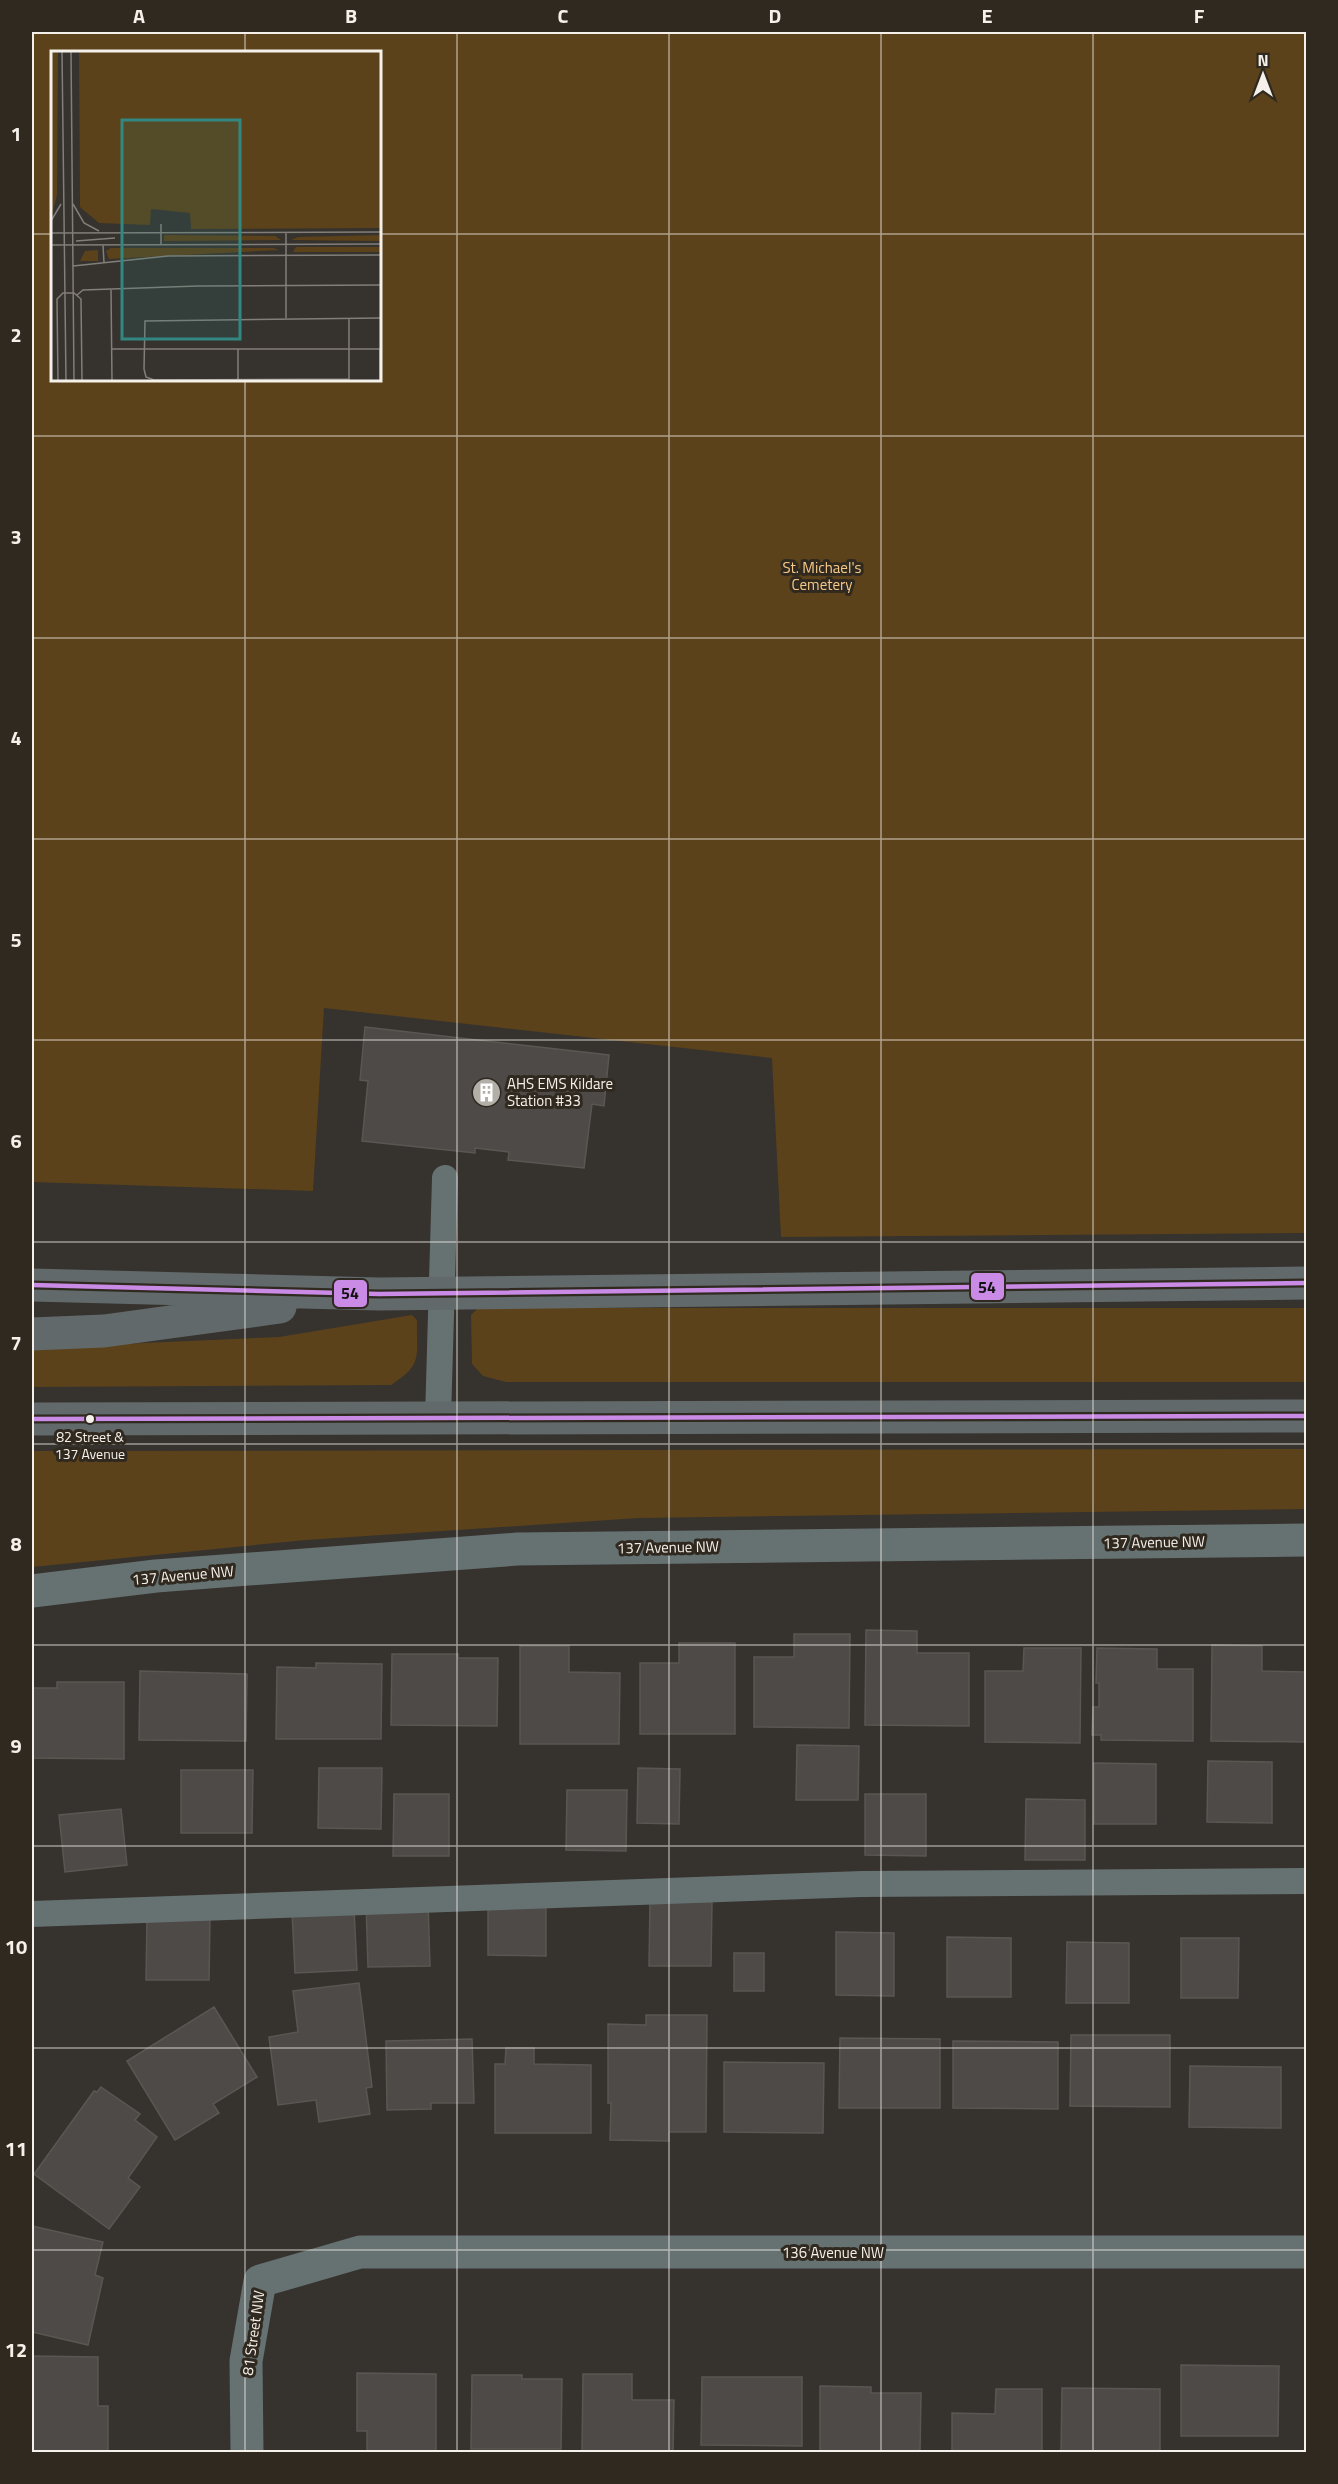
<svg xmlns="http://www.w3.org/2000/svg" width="1338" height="2484" font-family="'Titillium Web',sans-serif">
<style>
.green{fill:#5b421a;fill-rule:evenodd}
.building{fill:#4d4a47;stroke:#5a5753;stroke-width:1.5}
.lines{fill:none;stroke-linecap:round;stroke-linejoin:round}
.lane{stroke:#667172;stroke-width:26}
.street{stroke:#667172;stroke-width:33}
.secondary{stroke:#61696a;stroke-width:33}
.bus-1-casing{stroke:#302920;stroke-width:9}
.bus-1{stroke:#ca8be6;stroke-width:4.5}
.grid{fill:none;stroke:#f5f0ea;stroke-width:1.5;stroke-opacity:0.55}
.bus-dot{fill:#f5f0ea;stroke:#302920;stroke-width:2}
.labels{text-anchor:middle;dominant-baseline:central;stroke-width:6;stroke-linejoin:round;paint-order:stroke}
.bus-label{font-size:14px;fill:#f5f0ea;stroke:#302920}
.park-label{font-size:15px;fill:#f7ca89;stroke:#302920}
.poi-label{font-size:15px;fill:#f5f0ea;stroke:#302920;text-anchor:start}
.street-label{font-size:15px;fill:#f5f0ea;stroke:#302920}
.inset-road{fill:none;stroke:#827e79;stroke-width:1.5}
.view{fill:#328881;fill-opacity:0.15;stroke:#328881;stroke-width:3}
.inset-edge{fill:none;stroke:#f5f0ea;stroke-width:3}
.line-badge{stroke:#302920;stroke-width:2}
.pale-badge-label{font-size:16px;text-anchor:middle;font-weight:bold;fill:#111}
.neatline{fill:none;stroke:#f5f0ea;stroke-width:2}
.grid-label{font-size:20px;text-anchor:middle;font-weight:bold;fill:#f5f0ea}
</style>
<rect width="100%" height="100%" fill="#36322e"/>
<path class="green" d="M 32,32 L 1306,32 L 1306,1233 L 781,1237 L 772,1058 L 324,1008 L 313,1191 L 32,1182 ZM 52,52 L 380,52 L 380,380 L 52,380 Z
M 478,1308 L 1306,1308 L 1306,1382 L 506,1382 L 483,1376 L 472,1364 L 471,1315 Z
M 412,1315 L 417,1320 C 416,1356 424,1364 391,1385 L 32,1387 L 32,1348 L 279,1337 Z
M 1306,1449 L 1306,1509 L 639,1518 L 306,1540 L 32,1567 L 32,1451 Z"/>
<path class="building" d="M 365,1027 L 609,1055 L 604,1106 L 592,1104 L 584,1168 L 508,1160 L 509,1152 L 475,1148 L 475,1153 L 362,1141 L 368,1081 L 360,1080 Z
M 866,1630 L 917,1631 L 917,1653 L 969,1653 L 969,1726 L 865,1725 Z
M 794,1634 L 850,1634 L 849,1728 L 754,1727 L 754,1657 L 794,1657 Z
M 679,1643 L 735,1643 L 735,1734 L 640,1734 L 640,1663 L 679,1663 Z
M 1212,1645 L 1262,1646 L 1262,1671 L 1306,1672 L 1306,1742 L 1211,1741 Z
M 520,1646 L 569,1646 L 569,1672 L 620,1673 L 619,1744 L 520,1744 Z
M 1024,1648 L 1081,1648 L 1080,1743 L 985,1742 L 985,1671 L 1023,1671 Z
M 1097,1648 L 1157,1649 L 1157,1669 L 1193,1669 L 1193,1741 L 1101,1740 L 1101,1735 L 1092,1735 L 1093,1707 L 1099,1707 L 1099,1683 L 1096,1683 Z
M 392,1654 L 458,1654 L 458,1658 L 498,1658 L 497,1726 L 391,1725 Z
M 316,1663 L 382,1664 L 381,1739 L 276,1739 L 277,1667 L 316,1668 Z
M 140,1671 L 247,1674 L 246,1741 L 139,1740 Z
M 57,1682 L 124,1682 L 124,1759 L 32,1758 L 32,1688 L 57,1688 Z
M 797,1745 L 859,1746 L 858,1800 L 796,1800 Z
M 1208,1761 L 1272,1762 L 1272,1823 L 1207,1822 Z
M 1094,1763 L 1156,1764 L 1156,1824 L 1094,1824 Z
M 319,1768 L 382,1768 L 381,1829 L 318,1828 Z
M 638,1768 L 680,1769 L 679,1824 L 637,1823 Z
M 181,1770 L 253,1770 L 252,1833 L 181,1833 Z
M 567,1790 L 627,1790 L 626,1851 L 566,1850 Z
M 394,1794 L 449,1794 L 449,1856 L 393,1856 Z
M 865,1794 L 926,1794 L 926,1856 L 865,1855 Z
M 1026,1799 L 1085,1800 L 1085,1860 L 1025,1860 Z
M 121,1809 L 127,1865 L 65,1872 L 59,1815 Z
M 428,1901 L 430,1966 L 368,1967 L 366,1903 Z
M 650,1902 L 712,1902 L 711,1966 L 649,1966 Z
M 488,1904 L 546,1904 L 546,1956 L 488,1955 Z
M 354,1909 L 357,1970 L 295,1973 L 292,1911 Z
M 147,1918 L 210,1918 L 209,1980 L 146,1980 Z
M 836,1932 L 894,1933 L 894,1996 L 836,1995 Z
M 947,1937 L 1011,1938 L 1011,1997 L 947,1997 Z
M 1181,1938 L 1239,1938 L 1238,1998 L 1181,1998 Z
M 1067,1942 L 1129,1943 L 1129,2003 L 1066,2003 Z
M 734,1953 L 764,1953 L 764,1991 L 734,1991 Z
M 359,1983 L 372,2087 L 366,2088 L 370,2114 L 319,2122 L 316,2100 L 278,2105 L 269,2037 L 298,2032 L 293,1991 Z
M 214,2007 L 257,2077 L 213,2104 L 219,2113 L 175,2140 L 127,2061 Z
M 646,2015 L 707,2015 L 706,2132 L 669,2132 L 669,2141 L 610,2140 L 611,2103 L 608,2103 L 608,2024 L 646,2025 Z
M 1071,2035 L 1170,2035 L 1170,2107 L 1070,2106 Z
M 840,2038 L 940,2039 L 940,2108 L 839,2108 Z
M 472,2039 L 474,2103 L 431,2103 L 431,2109 L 387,2110 L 386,2041 Z
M 953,2041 L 1058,2042 L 1058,2109 L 953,2108 Z
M 506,2048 L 534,2048 L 534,2064 L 591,2065 L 591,2133 L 495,2133 L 495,2064 L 505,2064 Z
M 724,2062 L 824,2063 L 823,2133 L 724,2132 Z
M 1190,2066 L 1281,2067 L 1281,2128 L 1189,2127 Z
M 101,2087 L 140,2114 L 135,2120 L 157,2137 L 128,2178 L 140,2187 L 109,2229 L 34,2174 L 94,2091 L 97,2092 Z
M 32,2226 L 103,2242 L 95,2275 L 103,2278 L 88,2345 L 32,2332 Z
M 32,2356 L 98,2357 L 98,2406 L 108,2406 L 108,2452 L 32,2452 Z
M 1181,2365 L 1279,2366 L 1278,2436 L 1181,2436 Z
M 357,2373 L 436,2374 L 436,2452 L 367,2452 L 367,2431 L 357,2431 Z
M 583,2374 L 632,2374 L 632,2400 L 674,2400 L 673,2452 L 582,2452 Z
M 472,2375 L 522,2375 L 522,2379 L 562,2379 L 561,2449 L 471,2449 Z
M 702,2377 L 802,2377 L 802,2446 L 701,2445 Z
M 820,2386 L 871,2387 L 871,2393 L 921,2393 L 920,2452 L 820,2452 Z
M 1062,2388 L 1160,2389 L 1160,2452 L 1061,2452 Z
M 996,2389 L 1042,2389 L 1042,2452 L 952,2452 L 952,2413 L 995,2414 Z"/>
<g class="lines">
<path class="lane" d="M 438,1418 L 445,1178
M 32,1914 L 862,1884 L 1306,1881"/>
<path class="street" d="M 32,1591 L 156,1576 L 518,1549 L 1306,1540
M 247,2452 L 246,2361 L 260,2281 L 360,2252 L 1306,2252"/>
<path class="secondary" d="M 32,1285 L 379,1294 L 1306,1283
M 32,1334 L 104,1331 L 280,1307
M 32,1419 L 1306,1416"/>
<defs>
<path id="bus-1" d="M 32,1285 L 379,1294 L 1306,1283
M 32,1419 L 1306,1416"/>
</defs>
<use href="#bus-1" class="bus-1-casing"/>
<use href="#bus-1" class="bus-1"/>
</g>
<path class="grid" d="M 245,32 L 245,52M 457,32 L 457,2452M 669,32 L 669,2452M 881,32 L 881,2452M 1093,32 L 1093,2452M 32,234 L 52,234M 380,234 L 1306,234M 245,380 L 245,2452M 32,436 L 1306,436M 32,638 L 1306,638M 32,839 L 1306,839M 32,1040 L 1306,1040M 32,1242 L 1306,1242M 32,1444 L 1306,1444M 32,1645 L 1306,1645M 32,1846 L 1306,1846M 32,2048 L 1306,2048M 32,2250 L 1306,2250"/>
<defs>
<symbol id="building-disc" viewBox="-11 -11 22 22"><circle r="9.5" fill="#b2aea8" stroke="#302920"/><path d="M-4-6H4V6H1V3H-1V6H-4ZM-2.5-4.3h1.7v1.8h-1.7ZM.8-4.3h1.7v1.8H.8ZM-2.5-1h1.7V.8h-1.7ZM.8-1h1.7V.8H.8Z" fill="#fff"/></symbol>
</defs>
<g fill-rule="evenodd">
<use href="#building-disc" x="470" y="1076" width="33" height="33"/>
</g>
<circle class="bus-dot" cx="90" cy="1419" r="5"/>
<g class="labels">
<g class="bus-label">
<text x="90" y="1436">82 Street &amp;<tspan x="90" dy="17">137 Avenue</tspan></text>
</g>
<g class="park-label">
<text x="822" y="567">St. Michael's<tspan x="822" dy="17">Cemetery</tspan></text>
</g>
<g class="poi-label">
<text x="507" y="1083">AHS EMS Kildare<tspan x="507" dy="17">Station #33</tspan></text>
</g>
<g class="street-label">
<text transform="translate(1154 1542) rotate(-1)">137 Avenue NW</text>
<text transform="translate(668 1547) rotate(-1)">137 Avenue NW</text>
<text transform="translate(183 1575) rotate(-5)">137 Avenue NW</text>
<text x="833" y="2252">136 Avenue NW</text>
<text transform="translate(253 2333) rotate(-82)">81 Street NW</text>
</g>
</g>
<g transform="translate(51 51)">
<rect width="330" height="330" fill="#36322e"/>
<path d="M 0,0 L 7,0 L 6,144 L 0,167 ZM 28,0 L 330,0 L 330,177 L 140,178 L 139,162 L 100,158 L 99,174 L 48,172 L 29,156 ZM 113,184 L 224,185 L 230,189 L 113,190 ZM 330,184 L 330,190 L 240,189 L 247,186 ZM 245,196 L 330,196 L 330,201 L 242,201 ZM 60,197 L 222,197 L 228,199 L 58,208 L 55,200 ZM 47,199 L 47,210 L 29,210 L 34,200 Z" fill="#5b421a"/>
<path class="inset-road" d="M 11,0 L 15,330M 20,0 L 23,330M 22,153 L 33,172 L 48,180M 0,170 L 10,153M 0,182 L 330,181M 25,190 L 64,187M 0,194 L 330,193M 52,194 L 53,212M 110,194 L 110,173M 22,215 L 117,205 L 330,204M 60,238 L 61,330M 26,244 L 32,239 L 147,235 L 330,234M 235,267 L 235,181M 298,267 L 298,330M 60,298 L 330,298M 329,298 L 329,330M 298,328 L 103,329 L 95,326 L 93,318 L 94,270 L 330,267M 7,330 L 6,248 L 12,242 L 23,242 L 30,248 L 31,330M 187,330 L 187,298"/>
<path class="view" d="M 71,69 L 189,69 L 189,288 L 71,288 Z"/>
<rect width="330" height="330" class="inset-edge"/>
</g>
<g class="line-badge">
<rect x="970" y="1272" width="35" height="29" rx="6" fill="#ca8be6"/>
<rect x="333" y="1279" width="35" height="29" rx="6" fill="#ca8be6"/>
</g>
<g class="pale-badge-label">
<text x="987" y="1293">54</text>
<text x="350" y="1299">54</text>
</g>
<rect width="1338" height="2484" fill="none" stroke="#302920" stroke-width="66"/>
<g transform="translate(1263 75)" stroke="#302920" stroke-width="4.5" paint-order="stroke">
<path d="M0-4.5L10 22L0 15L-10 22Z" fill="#f5f0ea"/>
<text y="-9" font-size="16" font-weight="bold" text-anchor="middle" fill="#f5f0ea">N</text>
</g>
<rect x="33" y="33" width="1272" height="2418" class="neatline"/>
<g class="grid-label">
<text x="139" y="23">A</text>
<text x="351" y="23">B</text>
<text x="563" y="23">C</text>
<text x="775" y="23">D</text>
<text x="987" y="23">E</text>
<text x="1199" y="23">F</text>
<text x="16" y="141">1</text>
<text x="16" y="342">2</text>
<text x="16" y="544">3</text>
<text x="16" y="745">4</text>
<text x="16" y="947">5</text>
<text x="16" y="1148">6</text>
<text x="16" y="1350">7</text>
<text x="16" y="1551">8</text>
<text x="16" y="1753">9</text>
<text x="16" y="1954">10</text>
<text x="16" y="2156">11</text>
<text x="16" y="2357">12</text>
</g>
</svg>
